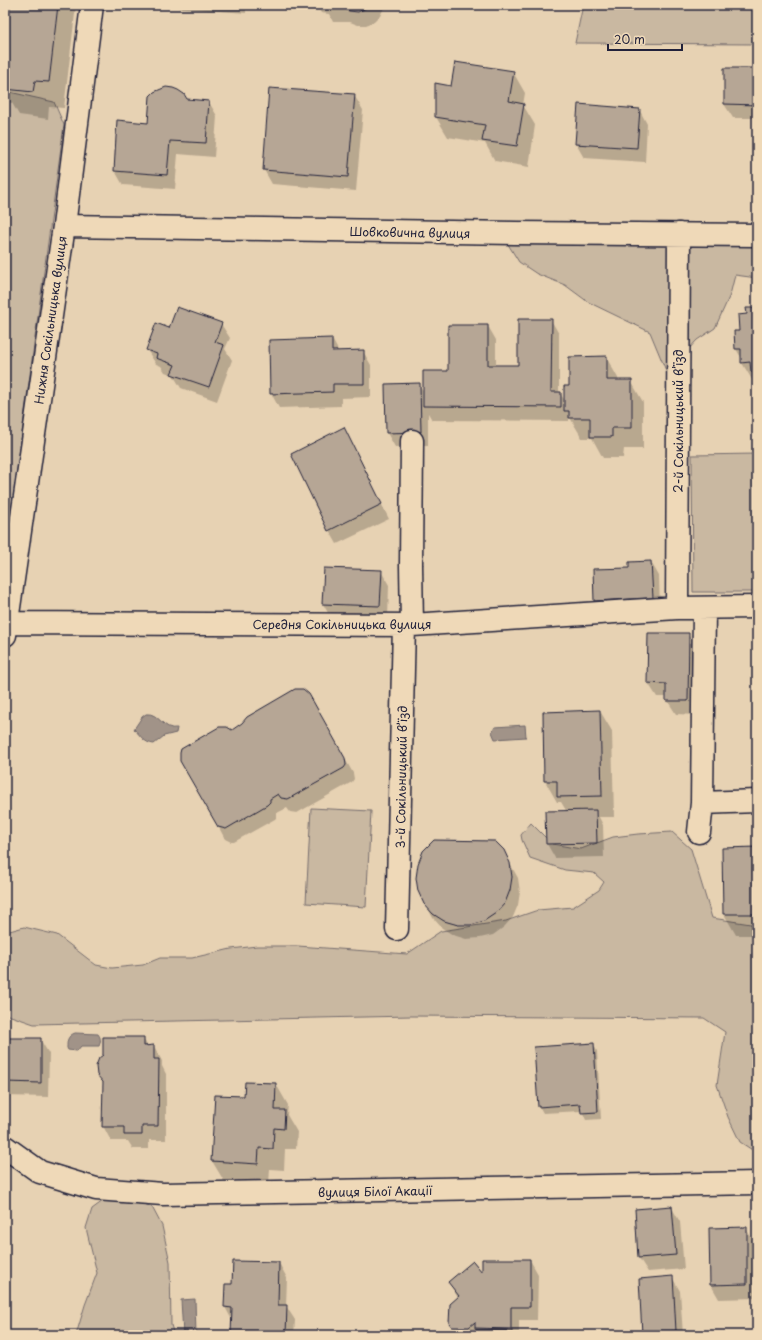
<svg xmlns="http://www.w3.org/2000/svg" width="762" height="1340" font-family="'Playpen Sans',sans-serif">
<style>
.green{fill:#c9b8a1;stroke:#766d6e}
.water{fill:#a19388;stroke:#6e6669}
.shadow{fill:#0003}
.building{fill:#b6a695;stroke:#22223b}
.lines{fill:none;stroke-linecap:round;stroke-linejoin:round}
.minor-casing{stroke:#22223b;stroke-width:25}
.minor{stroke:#efd9b8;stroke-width:22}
.labels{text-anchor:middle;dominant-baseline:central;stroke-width:4;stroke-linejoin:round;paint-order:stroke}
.street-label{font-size:12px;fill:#22223b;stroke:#efd9b8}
</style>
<rect width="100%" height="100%" fill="#e7d2b3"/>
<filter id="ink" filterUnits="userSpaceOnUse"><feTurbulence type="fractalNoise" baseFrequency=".025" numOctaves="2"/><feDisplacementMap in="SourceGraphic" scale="8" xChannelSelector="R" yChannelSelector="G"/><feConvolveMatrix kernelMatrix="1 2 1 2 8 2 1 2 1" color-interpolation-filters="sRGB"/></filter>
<g filter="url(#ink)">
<path class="green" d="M 583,5 L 757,5 L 757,44 L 575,43 Z
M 5,91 L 54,102 L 64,125 L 10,521 L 5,575 Z
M 506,241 L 757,244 L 757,278 L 735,275 L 730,295 L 715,328 L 697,340 L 667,373 L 650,332 L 588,302 L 565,285 L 537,274 L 519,262 Z
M 757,454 L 757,592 L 693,592 L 692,455 Z
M 311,808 L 371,811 L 366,907 L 306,903 Z
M 531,823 L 552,844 L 581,849 L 613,837 L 638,834 L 672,832 L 691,849 L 712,918 L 757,925 L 757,1153 L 740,1142 L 728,1117 L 717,1085 L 725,1032 L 704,1018 L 411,1016 L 34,1024 L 5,1014 L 5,940 L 6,932 L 24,927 L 57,935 L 96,965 L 112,968 L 143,965 L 160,958 L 192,958 L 231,949 L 257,946 L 298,946 L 407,954 L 441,931 L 506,921 L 538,910 L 573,907 L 599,890 L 604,882 L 594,873 L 565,870 L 530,858 L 522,840 L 521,835 Z
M 127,1197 L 152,1207 L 162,1226 L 170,1262 L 171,1325 L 174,1335 L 76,1335 L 85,1305 L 97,1273 L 86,1228 L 92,1209 L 107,1198 Z"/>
<path class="water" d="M 146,714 C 159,712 163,731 177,728 L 176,733 L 164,736 L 154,744 C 144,743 141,736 134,729 L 142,717 Z
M 525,725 L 526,737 L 495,739 L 492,732 L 495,727 Z
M 75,1033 L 98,1034 C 101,1038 101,1041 99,1046 L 81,1046 L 77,1051 L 68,1050 L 67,1048 C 67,1041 67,1036 75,1033 Z
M 195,1299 L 196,1335 L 183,1335 L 181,1300 Z
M 475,1329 L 512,1330 L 512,1335 L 475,1335 Z"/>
<path class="shadow" d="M 5,5 L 76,5 L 64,108 L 49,107 L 48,119 L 19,115 L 12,103 L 5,102 Z
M 178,5 L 246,5 L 246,13 L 180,8 Z
M 316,5 L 384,5 L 384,8 L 380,16 L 374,22 L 366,25 L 358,25 L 350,22 L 333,22 L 329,14 L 321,13 Z
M 725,69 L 757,69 L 757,118 L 733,118 L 724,104 Z
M 513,72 L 525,93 L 523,105 L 535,125 L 529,167 L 495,161 L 485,143 L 448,137 L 436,117 L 452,87 Z
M 270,89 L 354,95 L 363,110 L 356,191 L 272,184 L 264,170 Z
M 187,100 L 209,102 L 217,116 L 214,157 L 178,154 L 175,189 L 123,185 L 115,171 L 149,124 Z
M 639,109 L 647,124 L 645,162 L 584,158 L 576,144 Z
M 757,309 L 757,383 L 754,383 L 742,363 L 742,359 L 736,349 L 740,332 L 748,315 Z
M 551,320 L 559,334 L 559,393 L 560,393 L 565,401 L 570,387 L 606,357 L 618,378 L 618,381 L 631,381 L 643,402 L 643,449 L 624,449 L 623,458 L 603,458 L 592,438 L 582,438 L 569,416 L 569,421 L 432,420 L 428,413 L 428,446 L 395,447 L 387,433 L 419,384 L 424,392 L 449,372 L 488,326 L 496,340 L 496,366 L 519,366 Z
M 221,324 L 230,338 L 225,349 L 232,360 L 217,401 L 181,388 L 173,375 L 165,372 L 161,366 L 156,364 L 147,350 L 169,329 Z
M 332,339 L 339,352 L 363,351 L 371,365 L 371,397 L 341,398 L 341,406 L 279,408 L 271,393 Z
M 344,429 L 389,519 L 337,544 L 329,530 Z
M 651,562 L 659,576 L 660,612 L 603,615 L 595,601 L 630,569 Z
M 381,571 L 389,585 L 388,620 L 331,618 L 323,604 Z
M 688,634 L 697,649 L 696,715 L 676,714 L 667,700 L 667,697 L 657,697 L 648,683 Z
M 317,710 L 353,773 L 354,779 L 352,782 L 297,813 L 290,812 L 287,808 L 277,813 L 277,817 L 275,819 L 234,842 L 231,842 L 225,839 L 217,824 L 232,731 Z
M 600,711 L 612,731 L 614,817 L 599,817 L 603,825 L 604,857 L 555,858 L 547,844 L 567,812 L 561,802 L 557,802 L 545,781 Z
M 757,848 L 757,935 L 736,935 L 724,914 L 723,849 Z
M 503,851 L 518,878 L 520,892 L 518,905 L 513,917 L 504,927 L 493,935 L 480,938 L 466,939 L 453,935 L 442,928 L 433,918 L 425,903 Z
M 143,1038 L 148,1047 L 154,1046 L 162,1061 L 162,1066 L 166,1074 L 166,1140 L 149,1140 L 149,1149 L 133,1149 L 128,1141 L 111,1141 L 103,1126 L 104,1085 L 98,1075 Z
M 5,1039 L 40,1039 L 49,1054 L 48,1097 L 5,1096 Z
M 593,1044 L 597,1051 L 601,1119 L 586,1120 L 582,1111 L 543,1113 L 539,1106 Z
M 276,1084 L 288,1105 L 287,1115 L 297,1132 L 296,1149 L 285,1149 L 284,1170 L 270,1169 L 269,1184 L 224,1181 L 212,1161 L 245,1097 Z
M 672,1208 L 680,1222 L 684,1269 L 648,1272 L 639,1258 Z
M 746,1228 L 754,1243 L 755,1298 L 719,1299 L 711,1285 Z
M 530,1260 L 538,1274 L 537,1320 L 519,1320 L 519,1335 L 457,1335 L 450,1322 L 458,1298 L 449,1282 L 483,1275 Z
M 279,1263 L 287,1278 L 286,1306 L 295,1320 L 294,1335 L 232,1335 L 232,1320 L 225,1307 L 226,1285 L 233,1285 Z
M 672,1277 L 680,1291 L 683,1335 L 644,1335 L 643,1334 Z"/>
<path class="building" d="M 5,5 L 58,5 L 49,82 L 35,81 L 33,92 L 5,89 Z
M 324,5 L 369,5 L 366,8 L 358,12 L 349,11 L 342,8 L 324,8 Z
M 455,62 L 514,71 L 509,101 L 524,104 L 517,146 L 482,141 L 485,125 L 435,117 L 435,83 L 451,86 Z
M 724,68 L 757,68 L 757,105 L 724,104 Z
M 166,87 L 173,88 L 178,90 L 184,94 L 187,99 L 209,101 L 206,143 L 170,141 L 167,175 L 114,171 L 117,120 L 148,123 L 150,96 L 154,92 Z
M 269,88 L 355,94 L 348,177 L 263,170 Z
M 578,104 L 640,109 L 637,148 L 575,144 Z
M 177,307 L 222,323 L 215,342 L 224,345 L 209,387 L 171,374 L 175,365 L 156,358 L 157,354 L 146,350 L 156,323 L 169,328 Z
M 746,308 L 757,308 L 757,372 L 751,372 L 750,362 L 741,363 L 741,349 L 735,349 L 734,331 L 739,331 L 738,315 L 747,314 Z
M 518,319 L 552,319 L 551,392 L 561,392 L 561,407 L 423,406 L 423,371 L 448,371 L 448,325 L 488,325 L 488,365 L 518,365 Z
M 332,338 L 332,351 L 364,350 L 364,384 L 333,384 L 333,392 L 270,394 L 269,340 Z
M 607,356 L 607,380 L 632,380 L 632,428 L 612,428 L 612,437 L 590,437 L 590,418 L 569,418 L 569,411 L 564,411 L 564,386 L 569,386 L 569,357 Z
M 420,383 L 421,432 L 386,433 L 385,384 Z
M 344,427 L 382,504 L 328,531 L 291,454 Z
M 651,561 L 653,598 L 594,601 L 593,569 L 629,568 L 629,562 Z
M 324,568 L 382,570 L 380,606 L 322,604 Z
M 648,633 L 689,633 L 688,701 L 666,701 L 666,684 L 647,683 Z
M 295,689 L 303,689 L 309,694 L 345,758 L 346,765 L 344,768 L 288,799 L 281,798 L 278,794 L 270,799 L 270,802 L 267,805 L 226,829 L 218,827 L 180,761 L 180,753 L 181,749 L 219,727 L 227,727 L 232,730 L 242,723 L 247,717 Z
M 600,710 L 602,796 L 557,797 L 557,781 L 544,781 L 543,712 Z
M 596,810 L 597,843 L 546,844 L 545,811 Z
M 434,840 L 495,841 L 504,850 L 510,863 L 512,877 L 510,890 L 505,903 L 496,913 L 484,921 L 471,925 L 458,925 L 444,921 L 433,914 L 424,904 L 418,891 L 416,878 L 418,864 L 423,851 Z
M 757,847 L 757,914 L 723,914 L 722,848 Z
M 103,1037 L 144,1037 L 144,1046 L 154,1045 L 154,1059 L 159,1059 L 158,1126 L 142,1126 L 142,1135 L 124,1135 L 124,1127 L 102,1127 L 103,1082 L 97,1075 L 96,1066 L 99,1058 L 103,1055 Z
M 5,1038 L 41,1038 L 41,1083 L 5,1082 Z
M 594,1043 L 598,1112 L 581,1113 L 580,1104 L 538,1107 L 534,1047 Z
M 245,1082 L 276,1083 L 275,1110 L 285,1110 L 284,1129 L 274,1128 L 273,1149 L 259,1148 L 258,1164 L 211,1161 L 215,1095 L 244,1096 Z
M 672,1206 L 676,1255 L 638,1258 L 635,1209 Z
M 747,1227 L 747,1284 L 710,1285 L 709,1228 Z
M 482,1259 L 530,1259 L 530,1307 L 511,1307 L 511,1329 L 475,1328 L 475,1322 L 469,1327 L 452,1327 L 449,1323 L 450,1304 L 459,1296 L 448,1282 L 473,1261 L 482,1272 Z
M 233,1261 L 279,1262 L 278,1305 L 287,1305 L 286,1335 L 231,1335 L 232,1308 L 224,1307 L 225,1284 L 232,1284 Z
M 673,1276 L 676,1331 L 642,1334 L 639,1279 Z"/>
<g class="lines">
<defs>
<path id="minor" d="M 64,226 L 515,233 L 757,235
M 677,608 L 679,234
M 6,623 L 412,625 L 677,608 L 757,607
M 412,625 L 411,565 L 412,441
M 5,635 L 64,226 L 92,5
M 702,803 L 757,801
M 699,832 L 702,803 L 704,608
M 397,929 L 404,625
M 5,1147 L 40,1172 L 96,1189 L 163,1194 L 757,1183"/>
</defs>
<use href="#minor" class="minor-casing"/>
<use href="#minor" class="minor"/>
</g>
</g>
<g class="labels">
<g class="street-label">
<text transform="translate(410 232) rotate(1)">Шовковична вулиця</text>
<text transform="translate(50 320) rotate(-82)">Нижня Сокільницька вулиця</text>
<text transform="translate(678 421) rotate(-90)">2-й Сокільницький в’їзд</text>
<text x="342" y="624">Середня Сокільницька вулиця</text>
<text transform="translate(401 777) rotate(-89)">3-й Сокільницький в’їзд</text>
<text transform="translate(375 1191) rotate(-1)">вулиця Білої Акації</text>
</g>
</g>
<rect width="762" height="1340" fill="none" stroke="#efd9b8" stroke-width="20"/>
<rect x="10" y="10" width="742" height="1320" fill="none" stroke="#22223b" stroke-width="1.5" filter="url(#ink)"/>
<path d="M608 44v6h74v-6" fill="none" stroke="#22223b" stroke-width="2"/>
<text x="614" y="44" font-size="12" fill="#22223b" stroke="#efd9b8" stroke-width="3" paint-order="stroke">20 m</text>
</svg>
